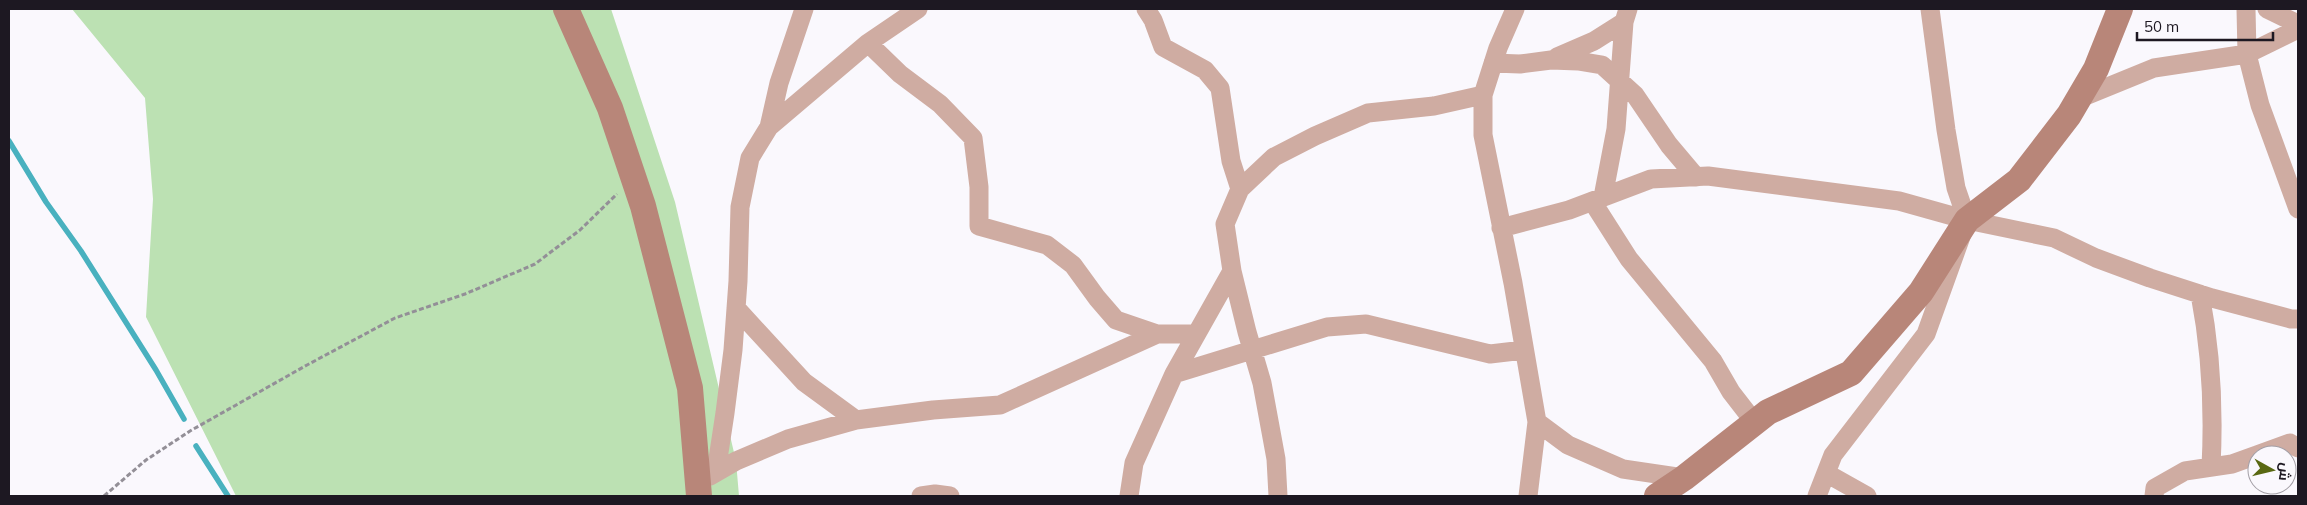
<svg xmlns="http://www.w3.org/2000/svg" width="2307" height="505" font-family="Mulish,Cairo,sans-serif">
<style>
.green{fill:#bce1b3}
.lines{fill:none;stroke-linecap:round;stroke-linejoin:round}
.stream{stroke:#49b1bf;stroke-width:5.5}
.path{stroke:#938f97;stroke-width:3;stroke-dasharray:5 2.5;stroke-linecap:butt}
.street{stroke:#cfaca2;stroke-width:19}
.secondary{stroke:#b88679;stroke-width:26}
</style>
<rect width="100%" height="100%" fill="#faf8fd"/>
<path class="green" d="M 72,9 L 611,9 L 675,202 L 736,461 L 739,496 L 236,496 L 146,317 L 153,199 L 145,98 Z"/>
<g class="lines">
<path class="stream" d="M 9,141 L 46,202 L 81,251 L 156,370 L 184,419
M 196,446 L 228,496"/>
<path class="path" d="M 104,496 L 146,460 L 190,431 L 307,365 L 395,318 L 465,294 L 535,264 L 580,230 L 617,194"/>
<path class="street" d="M 1146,9 L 1153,20 L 1163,47 L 1205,70 L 1220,88 L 1231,161 L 1240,189
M 1515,9 L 1498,48 L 1483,95 L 1483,135 L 1513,283 L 1537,422 L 1528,496
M 2246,9 L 2247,54 L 2260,105 L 2298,209
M 2267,9 L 2298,24
M 868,43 L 900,74 L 940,104 L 973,138 L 979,187 L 979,226 L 1047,245 L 1073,265 L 1097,298 L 1116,320 L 1157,334
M 1557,57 L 1594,41 L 1624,22 L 1628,9
M 1493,63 L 1520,64 L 1551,60 L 1578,61 L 1602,65 L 1635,95 L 1669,145 L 1696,177
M 2078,99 L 2154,68 L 2247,54 L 2298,29
M 769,127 L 779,83 L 804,9
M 1603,197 L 1616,129 L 1624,22
M 1592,201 L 1629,259 L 1713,361 L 1731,392 L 1755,423
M 1501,228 L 1569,210 L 1651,179 L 1708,176 L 1899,201 L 1967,220 L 2054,238 L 2096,258 L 2150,278 L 2212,298 L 2291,319 L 2298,319
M 2200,294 C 2211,351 2214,409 2211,467
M 736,308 L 804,382 L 856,420
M 1174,374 L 1327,327 L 1366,324 L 1490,354 L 1524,350
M 1537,422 L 1568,445 L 1623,469 L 1684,478
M 2257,455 L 2290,443 L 2298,448
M 716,472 L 725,413 L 733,350 L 738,281 L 740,207 L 750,158 L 769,127 L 868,43 L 918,9
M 1826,473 L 1867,496
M 710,476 L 736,461 L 788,439 L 856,420 L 933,410 L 1000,405 L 1157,334 L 1196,334
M 921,496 L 935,494 L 950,496
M 1129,496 L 1134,463 L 1174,374 L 1232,271
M 1278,496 L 1276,459 L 1262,383 L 1247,332 L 1232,271 L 1225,224 L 1240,189 L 1274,157 L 1315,136 L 1368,113 L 1434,106 L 1483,95
M 1817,496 L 1833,455 L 1926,334 L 1967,220 L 1956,188 L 1946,130 L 1930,9
M 2154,496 L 2155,488 L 2185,471 L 2232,464 L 2257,455"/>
<path class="secondary" d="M 566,9 L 610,108 L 643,206 L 690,388 L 699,496
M 1657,496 L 1684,478 L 1768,412 L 1851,373 L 1921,292 L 1967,220 L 2019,180 L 2069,115 L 2096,69 L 2120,9"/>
</g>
<rect width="2307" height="505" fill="none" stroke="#1d1822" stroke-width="20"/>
<g transform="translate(2272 470) rotate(98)"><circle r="24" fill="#faf8fd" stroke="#a29ea5"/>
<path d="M0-4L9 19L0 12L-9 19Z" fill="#596812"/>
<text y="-8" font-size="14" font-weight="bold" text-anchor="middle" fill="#1d1822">ش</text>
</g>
<path d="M2137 32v8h136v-8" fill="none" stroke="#1d1822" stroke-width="2.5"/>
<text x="2144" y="32" font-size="15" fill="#1d1822" stroke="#faf8fd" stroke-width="4" paint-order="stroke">50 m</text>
</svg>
